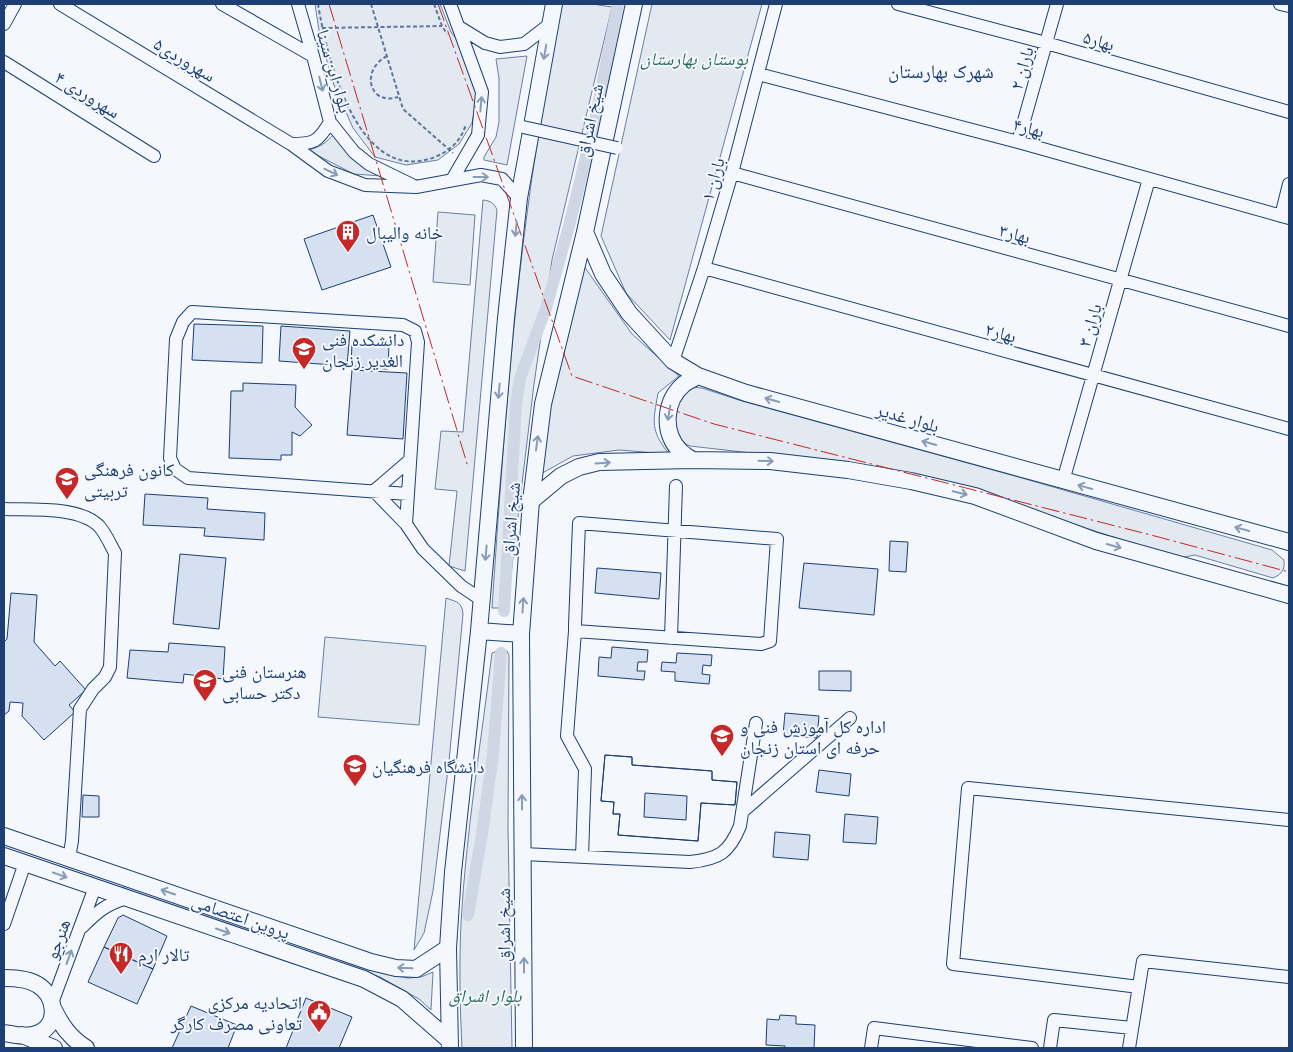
<svg xmlns="http://www.w3.org/2000/svg" width="1293" height="1052" font-family="'Playfair Display','Noto Naskh Arabic',serif">
<style>
.green{fill:#e3e9f0;stroke:#687fa3}
.lines{fill:none;stroke-linecap:round;stroke-linejoin:round}
.canal{stroke:#cfd7e4;stroke-width:12}
.building{fill:#d5e0f0;stroke:#1d3f73;fill-rule:evenodd}
.minor-casing{stroke:#1d3f73;stroke-width:14}
.major-casing{stroke:#1d3f73;stroke-width:18}
.path{stroke:#5e769c;stroke-width:2;stroke-dasharray:4 2.5;stroke-linecap:butt}
.minor{stroke:#f4f7fb;stroke-width:12}
.major{stroke:#f4f7fb;stroke-width:16}
.minor-bridge-casing{stroke:#1d3f73;stroke-width:14;stroke-linecap:butt}
.minor-bridge{stroke:#f4f7fb;stroke-width:12}
.power{stroke:#c62828;stroke-width:1;stroke-dasharray:18 4 2.5 4;stroke-linecap:butt}
.oneway{stroke:#889bb7}
.labels{text-anchor:middle;dominant-baseline:central;stroke-width:4;stroke-linejoin:round;paint-order:stroke}
.street-label{font-size:18px;fill:#1d3f73;stroke:#f4f7fb}
.park-label{font-size:18px;font-style:italic;fill:#2c6c60;stroke:#f4f7fb}
.poi-label{font-size:18px;fill:#1d3f73;stroke:#f4f7fb;text-anchor:start}
.neighbourhood-label{font-size:19px;fill:#1d3f73;stroke:#f4f7fb}
</style>
<rect width="100%" height="100%" fill="#f4f7fb"/>
<path class="green" d="M 315,4 L 440,4 L 451,32 L 462,46 L 476,83 L 476,103 L 472,123 L 459,144 L 438,160 L 406,165 L 375,157 L 353,128 L 334,85 L 320,37 Z
M 562,4 L 592,4 L 612,7 L 552,260 L 534,384 L 507,608 L 492,608 C 502,460 512,311 534,164 C 542,110 553,57 562,4 Z
M 652,4 L 762,4 L 670,340 L 626,293 L 601,236 Z
M 527,56 L 507,165 L 484,160 L 484,157 L 496,137 L 499,122 L 499,78 L 496,59 Z
M 334,134 L 382,176 L 354,174 L 307,150 C 319,148 326,143 334,134 Z
M 483,200 C 491,201 494,203 497,210 L 465,571 L 449,566 L 457,491 L 435,489 L 441,431 L 463,432 Z
M 438,212 L 475,215 L 470,285 L 433,282 Z
M 581,262 L 632,334 L 679,376 L 658,393 C 653,422 650,430 669,454 L 619,450 L 573,456 L 537,476 L 549,403 Z
M 691,387 L 702,388 L 742,401 L 1022,478 L 1272,550 L 1284,560 C 1285,570 1282,574 1273,578 L 1195,555 L 1179,558 L 1048,516 L 821,461 L 690,446 L 682,442 L 671,416 L 679,400 Z
M 446,598 C 457,602 462,602 463,614 L 449,761 L 433,891 L 424,933 L 414,950 Z
M 325,637 L 426,646 L 419,725 L 318,717 Z
M 498,651 L 507,651 L 509,655 L 508,827 L 512,1048 L 462,1048 C 460,1007 459,965 461,923 C 466,833 481,742 492,653 Z
M 126,882 L 295,943 L 391,975 L 408,978 L 421,977 L 433,972 L 431,1010 L 419,999 L 380,977 L 123,889 Z"/>
<g class="lines">
<path class="canal" d="M 504,611 L 516,405 L 520,378 L 546,308 L 569,226 L 595,120 L 618,4
M 468,915 L 482,834 L 493,754 L 501,653"/>
</g>
<path class="building" d="M 373,215 L 391,267 L 322,290 L 304,239 Z
M 194,324 L 263,326 L 262,363 L 192,360 Z
M 281,326 L 350,331 L 347,366 L 279,361 Z
M 352,343 L 389,344 L 388,369 L 351,367 Z
M 352,370 L 407,373 L 403,439 L 347,435 Z
M 243,383 L 296,385 L 295,407 L 312,425 L 300,436 L 292,432 L 292,455 L 281,455 L 281,460 L 229,458 L 231,391 L 243,391 Z
M 145,494 L 208,498 L 207,509 L 265,513 L 264,540 L 204,536 L 205,528 L 143,525 Z
M 890,541 L 908,542 L 906,572 L 889,571 Z
M 180,554 L 226,558 L 219,629 L 173,624 Z
M 804,563 L 878,569 L 874,615 L 799,608 Z
M 597,568 L 661,573 L 659,599 L 595,593 Z
M 11,593 L 37,595 L 34,642 L 55,666 L 60,661 L 86,690 L 69,705 L 75,712 L 44,740 L 22,716 L 23,703 L 10,702 L 9,711 L 4,715 L 4,642 L 7,639 Z
M 169,643 L 225,647 L 223,679 L 184,674 L 183,683 L 127,678 L 130,650 L 168,652 Z
M 612,647 L 648,650 L 647,662 L 638,662 L 637,671 L 645,671 L 644,680 L 598,676 L 599,657 L 611,658 Z
M 677,653 L 712,655 L 711,666 L 703,665 L 702,674 L 710,675 L 709,684 L 675,681 L 675,672 L 661,671 L 662,662 L 676,663 Z
M 819,671 L 851,671 L 851,691 L 819,690 Z
M 785,713 L 819,716 L 817,738 L 783,735 Z
M 605,755 L 632,757 L 632,765 L 712,771 L 712,780 L 737,782 L 735,805 L 701,803 L 698,841 L 618,835 L 620,814 L 613,814 L 614,802 L 601,801 ZM 645,793 L 687,796 L 686,820 L 644,817 Z
M 605,755 L 632,757 L 632,765 L 712,771 L 712,780 L 737,782 L 735,805 L 701,803 L 698,841 L 618,835 L 620,814 L 613,814 L 614,802 L 601,801 Z
M 819,770 L 851,774 L 849,796 L 816,792 Z
M 83,795 L 99,796 L 99,817 L 82,817 Z
M 845,814 L 878,817 L 876,844 L 843,842 Z
M 775,832 L 810,835 L 808,860 L 773,857 Z
M 123,915 L 167,936 L 153,969 L 104,947 L 118,918 Z
M 104,947 L 153,969 L 137,1004 L 88,982 Z
M 306,998 L 352,1017 L 339,1048 L 286,1048 Z
M 191,1006 L 237,1025 L 228,1048 L 172,1048 Z
M 780,1015 L 796,1016 L 796,1024 L 815,1025 L 814,1048 L 785,1048 L 785,1046 L 766,1045 L 767,1019 L 779,1020 Z"/>
<g class="lines">
<defs>
<path id="minor" d="M 60,4 L 291,144 L 328,171 L 365,185 L 416,187
M 222,4 L 313,56
M 298,4 L 313,56 L 330,122 L 354,152 L 369,164 L 416,187 L 481,175 L 502,179 L 519,198
M 450,4 L 482,92 L 478,135 L 452,180
M 898,4 L 1046,43 L 1289,112
M 1280,4 L 1289,6
M 4,24 L 15,4
M 459,27 L 485,43 L 500,47 L 524,44 L 550,24
M 4,62 L 154,156
M 758,74 L 1018,142 L 1289,218
M 1018,142 L 1057,4
M 291,144 C 314,144 318,142 330,122
M 732,173 L 1289,326
M 1281,216 L 1289,184
M 704,268 L 1289,429
M 673,361 L 704,268 L 732,173 L 776,4
M 1063,481 L 1149,179
M 408,494 L 188,478 L 175,469 L 170,458 L 176,339 L 183,322 L 192,312 L 403,325 L 415,331 L 418,342 L 406,524 L 423,549 L 461,586 L 482,600
M 4,509 C 31,510 79,506 99,526 C 106,534 110,544 115,553 L 110,667 L 105,677 L 93,689 L 80,709 L 72,841 L 69,858
M 406,524 L 374,491 L 410,460
M 575,631 L 761,644 L 770,641 L 777,539 L 579,523 L 575,625 L 575,631 L 567,736 L 585,769 L 582,857
M 671,638 L 676,486
M 742,812 L 850,718
M 523,854 L 690,862 C 719,859 729,853 740,826 L 756,723
M 4,924 L 25,863
M 82,927 C 97,912 106,904 127,898
M 1139,987 L 953,964 L 968,788 L 1289,820
M 52,1003 L 95,887
M 871,1048 L 874,1028 L 1032,1048
M 1050,1048 L 1054,1020 L 1132,1028
M 1129,1048 L 1143,961 L 1289,977"/>
<path id="major" d="M 585,232 L 603,274 L 629,313 L 673,361 L 698,376 L 746,393 L 1289,542
M 692,460 C 688,457 683,454 680,451 C 662,432 664,401 684,384 C 688,381 693,379 698,376
M 531,501 L 561,476 L 579,467 L 599,462 L 692,460 L 770,461 L 848,470 L 911,481 L 975,496 L 1096,541 L 1289,595
M 479,631 L 521,634
M 4,836 L 371,962 L 396,968 L 416,969 L 448,948
M 4,856 L 364,979 L 402,999 L 450,1041
M 4,978 C 15,978 29,979 38,985 C 56,996 59,1024 39,1033 C 28,1038 15,1035 4,1033
M 53,1008 C 61,1025 70,1038 86,1048
M 22,1035 L 54,1048
M 450,1048 L 448,948 L 453,872 L 479,631 L 506,318 L 519,198 L 554,4
M 524,1048 L 521,634 L 531,501 L 543,404 L 585,232 L 634,4"/>
</defs>
<use href="#minor" class="minor-casing"/>
<use href="#major" class="major-casing"/>
<path class="path" d="M 318,4 C 326,54 356,181 429,159 C 447,154 461,142 466,124
M 371,4 L 403,109 L 453,153
M 434,4 L 442,26 L 447,34
M 322,28 L 442,26
M 387,56 C 360,70 369,106 398,97"/>
<use href="#minor" class="minor"/>
<use href="#major" class="major"/>
<defs>
<path id="minor-bridge" d="M 523,127 L 617,148"/>
</defs>
<use href="#minor-bridge" class="minor-bridge-casing"/>
<use href="#minor-bridge" class="minor-bridge"/>
<path class="power" d="M 329,4 L 468,467
M 438,4 L 572,376 L 714,424 L 1151,535 L 1289,572"/>
</g>
<defs><path id="oneway-shaft" d="M-6 0H5M1.5-3L5.5 0L1.5 3" fill="none" stroke-width="1.6" stroke-linecap="round" stroke-linejoin="round" transform="scale(1.25)"/></defs>
<g class="oneway">
<use href="#oneway-shaft" transform="translate(545 52) rotate(100)"/>
<use href="#oneway-shaft" transform="translate(321 84) rotate(76)"/>
<use href="#oneway-shaft" transform="translate(481 104) rotate(-85)"/>
<use href="#oneway-shaft" transform="translate(331 172) rotate(26)"/>
<use href="#oneway-shaft" transform="translate(481 177)"/>
<use href="#oneway-shaft" transform="translate(516 229) rotate(96)"/>
<use href="#oneway-shaft" transform="translate(499 391) rotate(95)"/>
<use href="#oneway-shaft" transform="translate(772 400) rotate(-164)"/>
<use href="#oneway-shaft" transform="translate(669 413) rotate(100)"/>
<use href="#oneway-shaft" transform="translate(537 443) rotate(-82)"/>
<use href="#oneway-shaft" transform="translate(929 443) rotate(-164)"/>
<use href="#oneway-shaft" transform="translate(766 461) rotate(2)"/>
<use href="#oneway-shaft" transform="translate(603 463) rotate(-4)"/>
<use href="#oneway-shaft" transform="translate(1085 487) rotate(-165)"/>
<use href="#oneway-shaft" transform="translate(960 493) rotate(13)"/>
<use href="#oneway-shaft" transform="translate(1242 529) rotate(-165)"/>
<use href="#oneway-shaft" transform="translate(1114 546) rotate(16)"/>
<use href="#oneway-shaft" transform="translate(486 553) rotate(95)"/>
<use href="#oneway-shaft" transform="translate(523 605) rotate(-86)"/>
<use href="#oneway-shaft" transform="translate(522 802) rotate(-90)"/>
<use href="#oneway-shaft" transform="translate(60 875) rotate(19)"/>
<use href="#oneway-shaft" transform="translate(168 892) rotate(-161)"/>
<use href="#oneway-shaft" transform="translate(223 931) rotate(19)"/>
<use href="#oneway-shaft" transform="translate(69 957) rotate(-70)"/>
<use href="#oneway-shaft" transform="translate(524 965) rotate(-90)"/>
<use href="#oneway-shaft" transform="translate(405 968) rotate(-178)"/>
</g>
<defs>
<symbol id="building-pin" viewBox="-11 -11 22 30"><path d="M0 17L-7.5 6A9.5 9.5 0 1 1 7.5 6Z" fill="#c62828" stroke="#f4f7fb"/><path d="M-4-6H4V6H1V3H-1V6H-4ZM-2.5-4.3h1.7v1.8h-1.7ZM.8-4.3h1.7v1.8H.8ZM-2.5-1h1.7V.8h-1.7ZM.8-1h1.7V.8H.8Z" fill="#fff"/></symbol>
<symbol id="university-pin" viewBox="-11 -11 22 30"><path d="M0 17L-7.5 6A9.5 9.5 0 1 1 7.5 6Z" fill="#c62828" stroke="#f4f7fb"/><path d="M0-5L7-2L0 1L-7-2ZM-4 1L0 2.5L4 1V4Q0 6-4 4Z" fill="#fff"/></symbol>
<symbol id="school-pin" viewBox="-11 -11 22 30"><path d="M0 17L-7.5 6A9.5 9.5 0 1 1 7.5 6Z" fill="#c62828" stroke="#f4f7fb"/><path d="M0-5L7-2L0 1L-7-2ZM-4 1L0 2.5L4 1V4Q0 6-4 4Z" fill="#fff"/></symbol>
<symbol id="restaurant-pin" viewBox="-11 -11 22 30"><path d="M0 17L-7.5 6A9.5 9.5 0 1 1 7.5 6Z" fill="#c62828" stroke="#f4f7fb"/><path d="M-5-6h1v4h1v-4h1v4h1v-4h1v5L-1.5 .5V6h-2V.5L-5-1ZM5-6V6H3V1.5H1.5Q1.5-4 5-6Z" fill="#fff"/></symbol>
<symbol id="civic-pin" viewBox="-11 -11 22 30"><path d="M0 17L-7.5 6A9.5 9.5 0 1 1 7.5 6Z" fill="#c62828" stroke="#f4f7fb"/><path d="M-.6-6.5H3V-4.5H.6V-3L4-1V1h2V6H-6V1h2V-1L-.6-3ZM-1.2 2.5V6h2.4V2.5Z" fill="#fff"/></symbol>
</defs>
<g fill-rule="evenodd">
<use href="#building-pin" x="334" y="218" width="28" height="38"/>
<use href="#university-pin" x="290" y="335" width="28" height="38"/>
<use href="#university-pin" x="53" y="465" width="28" height="38"/>
<use href="#school-pin" x="191" y="667" width="28" height="38"/>
<use href="#university-pin" x="708" y="722" width="28" height="38"/>
<use href="#university-pin" x="341" y="752" width="28" height="38"/>
<use href="#restaurant-pin" x="107" y="940" width="28" height="38"/>
<use href="#civic-pin" x="305" y="998" width="28" height="38"/>
</g>
<g class="labels">
<g class="street-label">
<text transform="translate(1099 40) rotate(16)">بهار۵</text>
<text transform="translate(185 59) rotate(31)">سهروردی۵</text>
<text transform="translate(1021 68) rotate(-74)">باران ۲</text>
<text transform="translate(335 71) rotate(74)">بلوار ابن سینا</text>
<text transform="translate(88 94) rotate(32)">سهروردی ۴</text>
<text transform="translate(589 120) rotate(-78)">شیخ اشراق</text>
<text transform="translate(1029 127) rotate(15)">بهار۴</text>
<text transform="translate(712 179) rotate(-74)">باران ۱</text>
<text transform="translate(1015 233) rotate(15)">بهار۳</text>
<text transform="translate(1089 325) rotate(-74)">باران ۳</text>
<text transform="translate(1001 332) rotate(15)">بهار۲</text>
<text transform="translate(908 417) rotate(16)">بلوار غدیر</text>
<text transform="translate(510 519) rotate(-85)">شیخ اشراق</text>
<text transform="translate(241 916) rotate(19)">پروین اعتصامی</text>
<text transform="translate(503 925) rotate(-90)">شیخ اشراق</text>
<text transform="translate(57 939) rotate(-70)">هنرجو</text>
</g>
<g class="park-label">
<text x="694" y="58">بوستان بهارستان</text>
<text x="485" y="995">بلوار اشراق</text>
</g>
<g class="poi-label">
<text x="366" y="232">خانه والیبال</text>
<text x="322" y="339">دانشکده فنی<tspan x="322" dy="21">الغدیر زنجان</tspan></text>
<text x="84" y="469">کانون فرهنگی<tspan x="84" dy="21">تربیتی</tspan></text>
<text x="222" y="671">هنرستان فنی<tspan x="222" dy="21">دکتر حسابی</tspan></text>
<text x="740" y="726">اداره کل آموزش فنی و<tspan x="740" dy="21">حرفه ای استان زنجان</tspan></text>
<text x="372" y="766">دانشگاه فرهنگیان</text>
<text x="138" y="954">تالار ارم</text>
<text x="302" y="1002" text-anchor="end">اتحادیه مرکزی<tspan x="302" dy="21">تعاونی مصرف کارگر</tspan></text>
</g>
<g class="neighbourhood-label">
<text x="941" y="70">شهرک بهارستان</text>
</g>
</g>
<rect width="1293" height="1052" fill="none" stroke="#1d3f73" stroke-width="10"/>
</svg>
